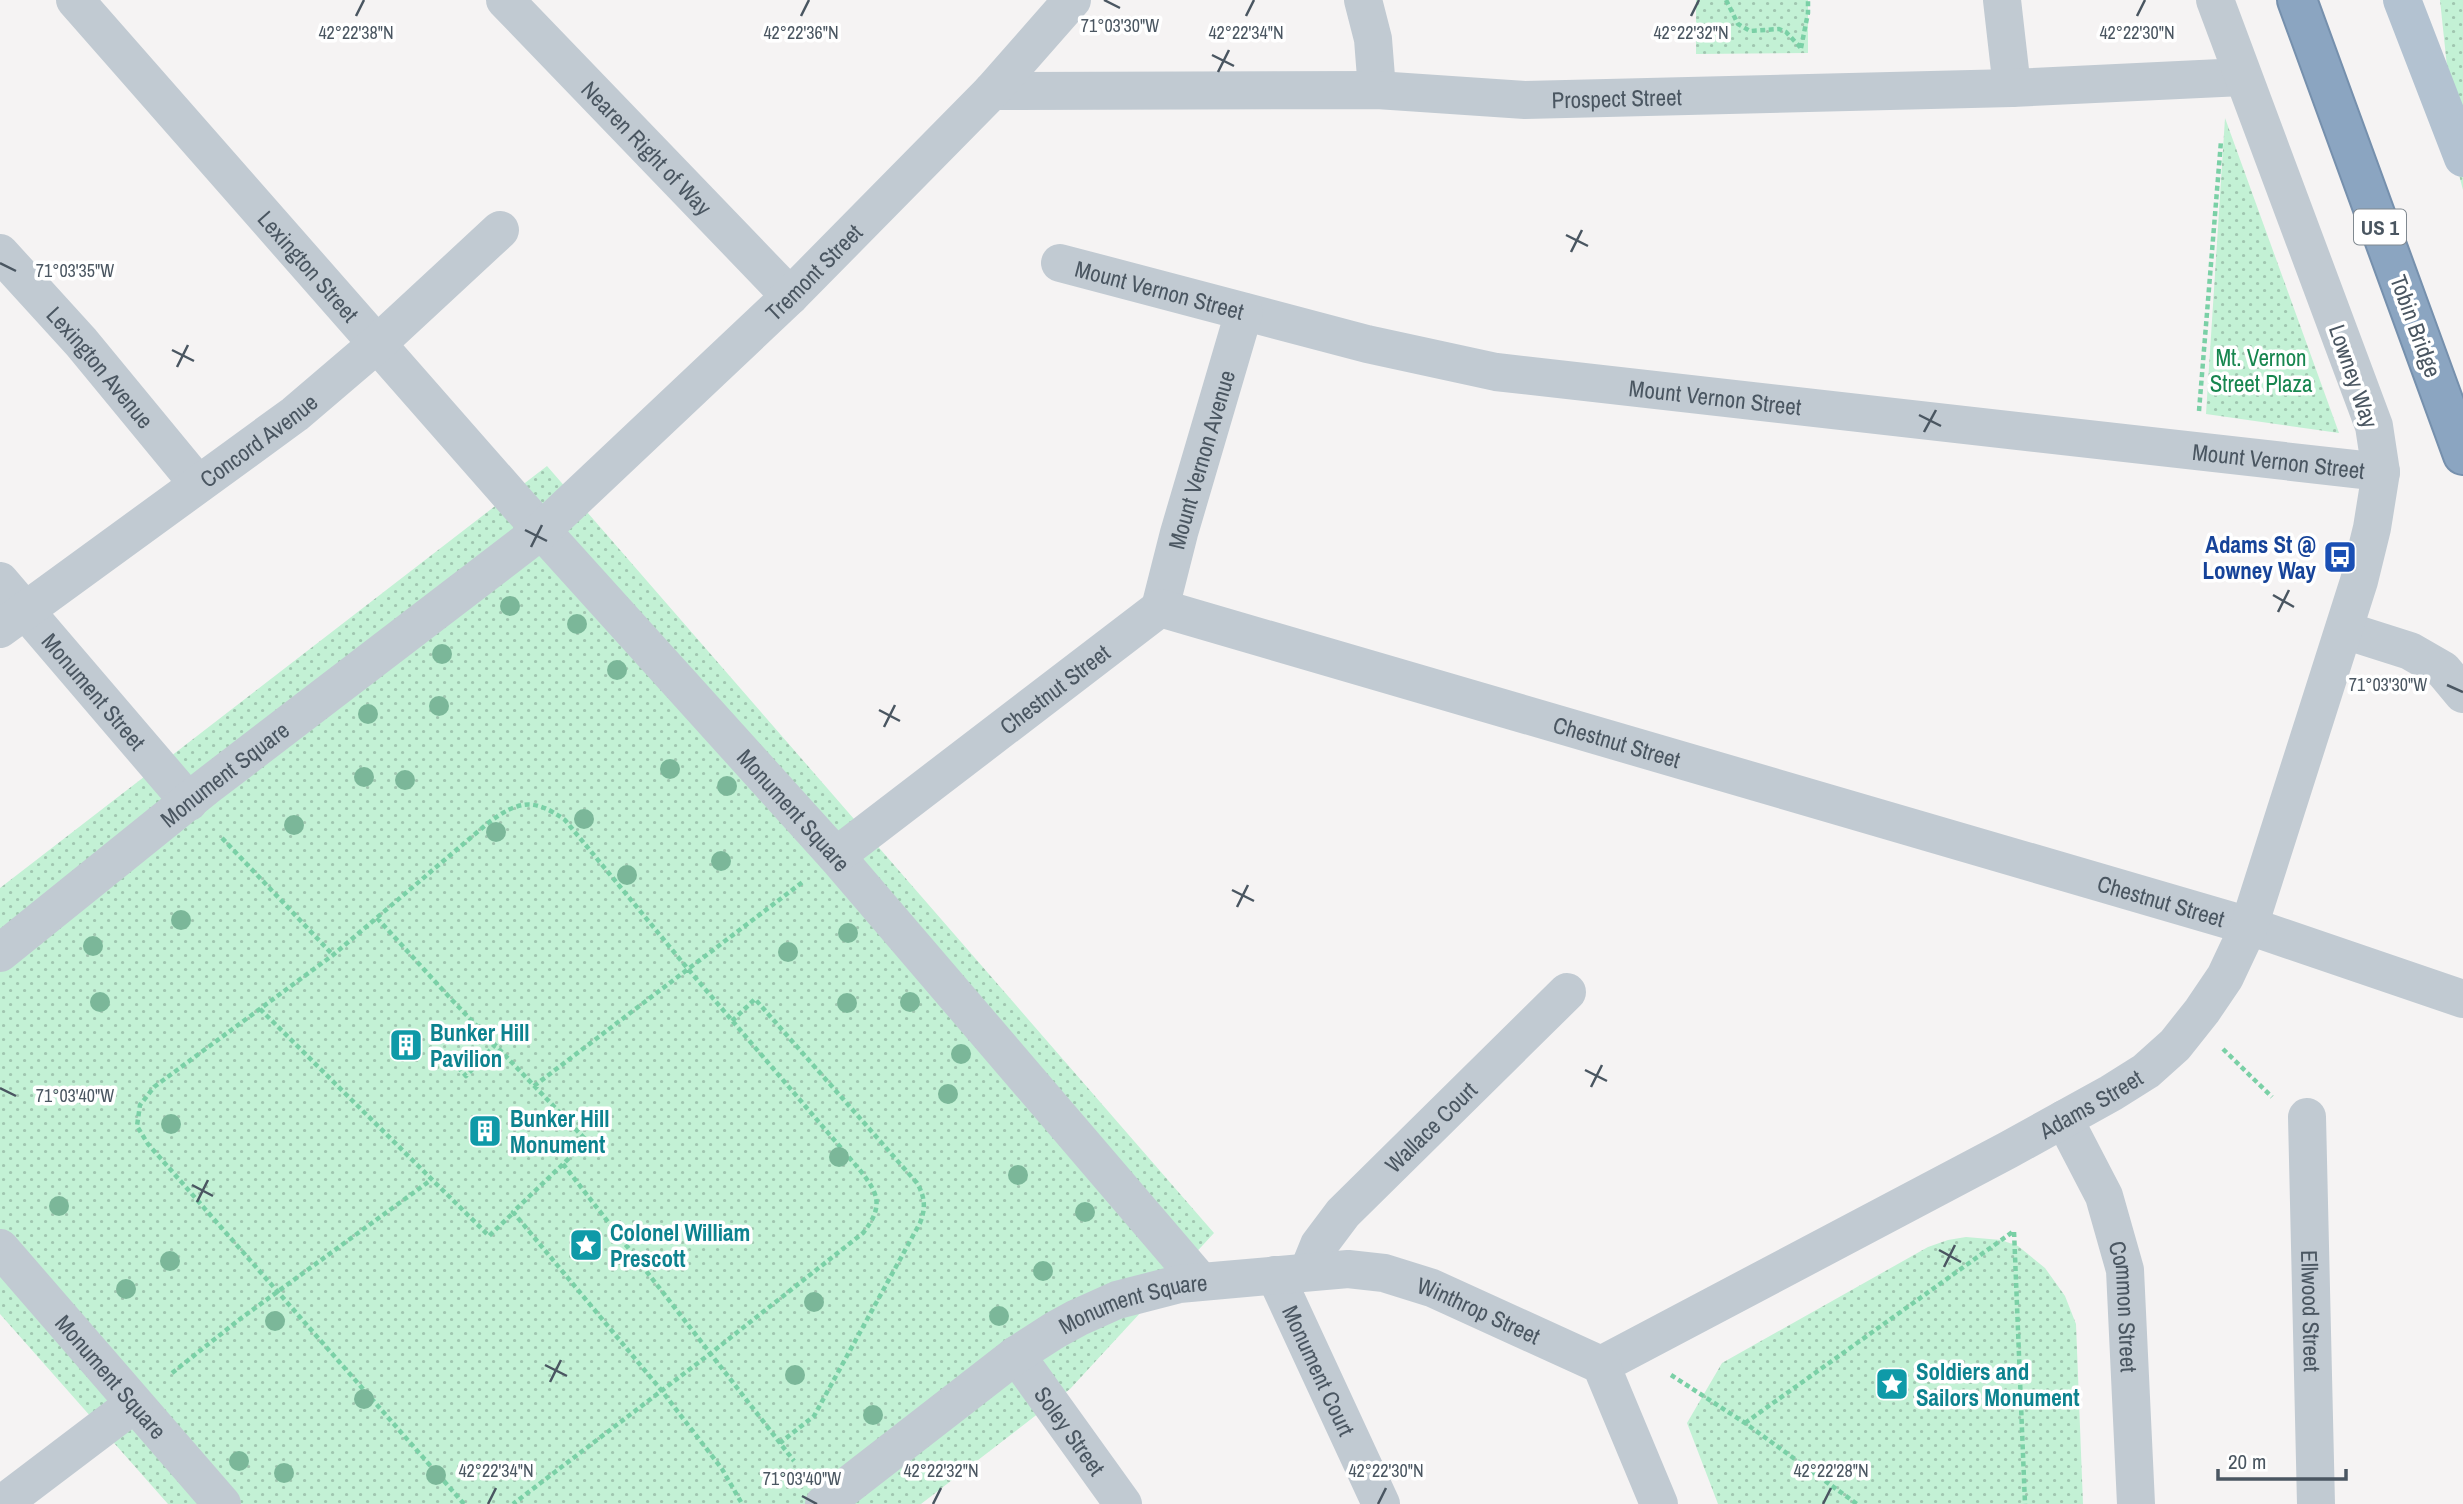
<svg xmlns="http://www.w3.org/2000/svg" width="2463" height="1504" font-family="'Archivo Narrow',sans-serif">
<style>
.park{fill:url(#park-dots)}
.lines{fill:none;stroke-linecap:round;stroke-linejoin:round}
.highway-casing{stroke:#7690ad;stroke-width:42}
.path{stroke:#7ad0a6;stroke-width:4.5;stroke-dasharray:5 3.5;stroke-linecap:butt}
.minor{stroke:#c1cad2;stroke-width:38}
.major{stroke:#b3c2d1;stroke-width:38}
.highway{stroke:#8ba5c1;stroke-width:38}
.tree{fill:#7bb799}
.ticks{fill:none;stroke:#4a5661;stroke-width:2.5}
.labels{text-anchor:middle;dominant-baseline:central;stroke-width:7;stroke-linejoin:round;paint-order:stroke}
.shield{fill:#fff;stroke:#808990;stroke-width:2}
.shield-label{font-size:21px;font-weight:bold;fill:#4a5661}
.street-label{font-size:23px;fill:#4a5661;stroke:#fff}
.park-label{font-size:23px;fill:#17864f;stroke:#fff}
.transit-label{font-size:23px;font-weight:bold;fill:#164399;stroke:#fff;text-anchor:end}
.culture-label{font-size:23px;font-weight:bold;fill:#0d838f;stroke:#fff;text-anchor:start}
.ticks-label{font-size:18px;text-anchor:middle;fill:#4a5661;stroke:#fff;stroke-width:7;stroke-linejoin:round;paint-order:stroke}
</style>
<defs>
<pattern id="park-dots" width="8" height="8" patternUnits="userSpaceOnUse" patternTransform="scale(1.75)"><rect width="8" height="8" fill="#c3f1d5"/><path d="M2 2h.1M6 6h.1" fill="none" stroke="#a0c6b0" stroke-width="1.8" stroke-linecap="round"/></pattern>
</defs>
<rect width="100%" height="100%" fill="#f5f3f3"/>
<path class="park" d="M 1696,0 L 1808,0 L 1808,53 L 1696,54 Z
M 2440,0 L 2463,0 L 2463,190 L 2458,171 Z
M 2225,118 L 2339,433 L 2206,414 Z
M 547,466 L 1214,1233 L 1070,1389 L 921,1504 L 168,1504 L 0,1314 L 0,888 Z
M 1966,1237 L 2001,1240 L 2018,1246 L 2045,1268 L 2065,1296 L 2076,1324 L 2083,1504 L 1718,1504 L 1687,1423 L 1722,1363 L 1928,1247 L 1948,1240 Z"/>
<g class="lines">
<defs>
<path id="highway" d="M 2297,0 L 2463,455"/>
</defs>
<use href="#highway" class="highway-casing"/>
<path class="path" d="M 1726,0 L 1738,24 L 1750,31 L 1779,29 L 1786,32 L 1801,48
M 1801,48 L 1808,13 L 1808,0
M 2199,411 L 2221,141
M 222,838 L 333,955
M 377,918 L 452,1000 L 587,1141 L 513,1212 L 662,1391 L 722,1469 L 741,1502
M 260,1009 L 489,1236 L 513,1213
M 732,1021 L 755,999 L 917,1183 C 925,1197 926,1208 920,1223 L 814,1416 L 780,1443
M 2223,1049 L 2272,1097
M 458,1067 L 466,1076 L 495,1045
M 534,1086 L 804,881
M 563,1164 L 794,1461
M 172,1373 L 240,1319 L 431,1180
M 1671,1375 L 1745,1423 L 1857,1504
M 1745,1423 L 2014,1231 L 2025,1504
M 464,1504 L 148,1144 L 137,1126 L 140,1105 L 154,1087 L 333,955 L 488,823 C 519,800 534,798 565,820 L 688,969 L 859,1169 C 879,1194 884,1206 863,1233 L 711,1353 L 513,1504"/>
<g class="minor">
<path id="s1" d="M 75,0 L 516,502 L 836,856 L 1200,1281"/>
<path id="s2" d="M 505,0 L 790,296"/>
<path d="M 1363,0 L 1373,39 L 1377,90"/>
<path d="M 2002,0 L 2012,88"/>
<path id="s3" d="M 992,91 L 1377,90 L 1525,100 L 2012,88 L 2242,77"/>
<path id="s4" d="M 0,253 L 81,342 L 198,484"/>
<path id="s5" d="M 1060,263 L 1367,344 L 1496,372 L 2381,472"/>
<path id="s6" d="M 0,581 L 189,802"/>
<path id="s7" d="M 1160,608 L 1179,533 L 1244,312"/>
<path id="s8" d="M 0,629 L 295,414 L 377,344 L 500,230"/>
<path d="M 2344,630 L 2410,651 L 2443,670 L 2463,694"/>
<path id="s9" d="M 836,856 L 1160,608 L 2249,926 L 2463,999"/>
<path id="s10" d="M 0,953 L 206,787 L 542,530 L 790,296 L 992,91 L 1072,0"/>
<path id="s11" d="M 2307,1117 L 2316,1504"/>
<path id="s12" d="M 2064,1119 L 2104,1196 L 2125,1270 L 2136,1504"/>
<path id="s13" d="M 0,1248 L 222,1504"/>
<path id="s14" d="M 1308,1272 L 1319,1245 L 1343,1213 L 1567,992"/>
<path id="s15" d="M 1275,1275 L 1381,1504"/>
<path id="s16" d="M 1016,1355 L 1123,1504"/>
<path id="s17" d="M 1601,1365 L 2008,1150 L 2111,1093 L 2146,1071 L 2175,1045 L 2202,1011 L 2225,977 L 2249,926 L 2359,581 L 2372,528 L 2381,472 L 2374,426 L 2215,0"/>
<path d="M 2,1504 L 134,1404"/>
<path id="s18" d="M 824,1504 L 1016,1355 L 1055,1330 L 1077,1318 L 1117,1300 L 1179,1284 L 1348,1269 L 1384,1273 L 1432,1288 L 1601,1365 L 1659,1504"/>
</g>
<path class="major" d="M 2402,0 L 2463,158"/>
<use href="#highway" class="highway"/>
</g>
<g class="tree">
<circle cx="510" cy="606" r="10"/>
<circle cx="577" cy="624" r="10"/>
<circle cx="442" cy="654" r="10"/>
<circle cx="617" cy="670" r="10"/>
<circle cx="439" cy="706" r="10"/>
<circle cx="368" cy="714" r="10"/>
<circle cx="670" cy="769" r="10"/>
<circle cx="364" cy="777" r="10"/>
<circle cx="405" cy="780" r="10"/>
<circle cx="727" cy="786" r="10"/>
<circle cx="584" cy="819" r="10"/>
<circle cx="294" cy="825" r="10"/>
<circle cx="496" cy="832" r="10"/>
<circle cx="721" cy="861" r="10"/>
<circle cx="627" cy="875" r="10"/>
<circle cx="181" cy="920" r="10"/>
<circle cx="848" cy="933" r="10"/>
<circle cx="93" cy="946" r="10"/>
<circle cx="788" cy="952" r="10"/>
<circle cx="100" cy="1002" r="10"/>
<circle cx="910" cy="1002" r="10"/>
<circle cx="847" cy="1003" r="10"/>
<circle cx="961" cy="1054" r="10"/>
<circle cx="948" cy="1094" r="10"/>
<circle cx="171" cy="1124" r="10"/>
<circle cx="839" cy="1157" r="10"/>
<circle cx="1018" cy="1175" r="10"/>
<circle cx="59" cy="1206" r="10"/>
<circle cx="1085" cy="1212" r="10"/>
<circle cx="170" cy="1261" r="10"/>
<circle cx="1043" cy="1271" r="10"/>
<circle cx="126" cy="1289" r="10"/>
<circle cx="814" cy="1302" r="10"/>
<circle cx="999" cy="1316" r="10"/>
<circle cx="275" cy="1321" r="10"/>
<circle cx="795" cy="1375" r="10"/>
<circle cx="364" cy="1399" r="10"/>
<circle cx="873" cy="1415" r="10"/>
<circle cx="239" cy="1461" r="10"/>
<circle cx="284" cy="1473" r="10"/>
<circle cx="436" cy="1475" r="10"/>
</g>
<path class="ticks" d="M 1104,0 L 1120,8M 356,16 L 364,0M 801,16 L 809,0M 1246,16 L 1254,0M 1691,16 L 1699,0M 2137,16 L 2145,0M 1212,55 L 1234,66M 1218,72 L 1229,50M 1566,235 L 1588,246M 1571,252 L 1582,230M 0,263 L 16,271M 172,350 L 194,361M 177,367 L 188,345M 1919,415 L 1941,426M 1924,432 L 1936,410M 525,530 L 547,541M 531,547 L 542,525M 2273,595 L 2294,607M 2278,612 L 2289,590M 2447,685 L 2463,692M 879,710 L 900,721M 884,727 L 895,705M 1232,890 L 1254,901M 1237,907 L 1248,885M 1585,1070 L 1607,1081M 1591,1087 L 1602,1065M 0,1088 L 16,1096M 192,1185 L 213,1196M 197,1202 L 208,1180M 1939,1250 L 1961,1262M 1944,1267 L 1955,1245M 545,1365 L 567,1376M 550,1382 L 561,1360M 802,1496 L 817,1504M 488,1504 L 496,1488M 933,1504 L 941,1488M 1378,1504 L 1386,1488M 1823,1504 L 1831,1488"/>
<defs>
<symbol id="bus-square" viewBox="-11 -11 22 22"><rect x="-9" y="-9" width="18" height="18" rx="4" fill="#1a4fb4" stroke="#fff"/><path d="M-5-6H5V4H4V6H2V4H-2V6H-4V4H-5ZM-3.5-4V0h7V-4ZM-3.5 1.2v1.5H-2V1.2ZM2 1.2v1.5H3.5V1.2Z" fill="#fff"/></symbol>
<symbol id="building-square" viewBox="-11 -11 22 22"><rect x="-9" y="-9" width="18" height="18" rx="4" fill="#0f9aa8" stroke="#fff"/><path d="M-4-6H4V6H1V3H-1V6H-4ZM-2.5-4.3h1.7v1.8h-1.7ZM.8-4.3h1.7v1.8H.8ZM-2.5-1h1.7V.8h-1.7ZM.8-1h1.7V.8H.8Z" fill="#fff"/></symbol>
<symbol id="sight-square" viewBox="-11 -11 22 22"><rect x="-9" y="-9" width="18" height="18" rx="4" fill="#0f9aa8" stroke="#fff"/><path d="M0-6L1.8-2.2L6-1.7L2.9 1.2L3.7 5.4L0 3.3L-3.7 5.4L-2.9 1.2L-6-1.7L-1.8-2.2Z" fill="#fff"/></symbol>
</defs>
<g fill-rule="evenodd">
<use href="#bus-square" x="2321" y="538" width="38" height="38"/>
<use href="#building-square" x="387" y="1026" width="38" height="38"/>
<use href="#building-square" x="466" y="1112" width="38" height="38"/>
<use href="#sight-square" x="567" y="1226" width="38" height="38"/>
<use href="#sight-square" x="1873" y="1365" width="38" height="38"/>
</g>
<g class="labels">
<rect class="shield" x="2354" y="209.5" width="52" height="35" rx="5"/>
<g class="shield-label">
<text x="2380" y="227">US 1</text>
</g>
<g class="street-label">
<text stroke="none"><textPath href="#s3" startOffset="625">Prospect Street</textPath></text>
<text stroke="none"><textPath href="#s2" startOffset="205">Nearen Right of Way</textPath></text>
<text stroke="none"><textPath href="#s1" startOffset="354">Lexington Street</textPath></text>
<text stroke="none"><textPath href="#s10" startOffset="1062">Tremont Street</textPath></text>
<text stroke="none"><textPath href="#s5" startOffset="103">Mount Vernon Street</textPath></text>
<text transform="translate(2416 326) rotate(70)">Tobin Bridge</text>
<text stroke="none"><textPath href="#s4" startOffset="152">Lexington Avenue</textPath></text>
<text transform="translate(2354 376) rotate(71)">Lowney Way</text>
<text stroke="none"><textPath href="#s5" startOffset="670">Mount Vernon Street</textPath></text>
<text stroke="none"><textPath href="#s8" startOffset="320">Concord Avenue</textPath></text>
<text stroke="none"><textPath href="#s7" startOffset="154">Mount Vernon Avenue</textPath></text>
<text stroke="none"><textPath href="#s5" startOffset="1237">Mount Vernon Street</textPath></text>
<text stroke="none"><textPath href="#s9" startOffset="275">Chestnut Street</textPath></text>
<text stroke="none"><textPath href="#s6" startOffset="145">Monument Street</textPath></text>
<text stroke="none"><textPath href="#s9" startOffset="884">Chestnut Street</textPath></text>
<text stroke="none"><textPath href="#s10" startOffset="287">Monument Square</textPath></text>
<text stroke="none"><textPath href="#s1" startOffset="1083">Monument Square</textPath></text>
<text stroke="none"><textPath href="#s9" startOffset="1451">Chestnut Street</textPath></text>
<text stroke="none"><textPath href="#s17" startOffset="555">Adams Street</textPath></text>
<text stroke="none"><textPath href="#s14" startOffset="192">Wallace Court</textPath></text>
<text stroke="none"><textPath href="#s18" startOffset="373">Monument Square</textPath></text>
<text stroke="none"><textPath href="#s12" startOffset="200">Common Street</textPath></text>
<text stroke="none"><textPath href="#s18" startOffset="730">Winthrop Street</textPath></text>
<text stroke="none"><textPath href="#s11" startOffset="194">Ellwood Street</textPath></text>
<text stroke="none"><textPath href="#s15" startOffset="105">Monument Court</textPath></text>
<text stroke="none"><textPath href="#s13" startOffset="170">Monument Square</textPath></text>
<text stroke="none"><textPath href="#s16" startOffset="93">Soley Street</textPath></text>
</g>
<g class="park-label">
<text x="2261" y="357">Mt. Vernon<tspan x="2261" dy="26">Street Plaza</tspan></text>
</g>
<g class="transit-label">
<text x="2316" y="544">Adams St @<tspan x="2316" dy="26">Lowney Way</tspan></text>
</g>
<g class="culture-label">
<text x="430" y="1032">Bunker Hill<tspan x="430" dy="26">Pavilion</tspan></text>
<text x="510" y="1118">Bunker Hill<tspan x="510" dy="26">Monument</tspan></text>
<text x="610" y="1232">Colonel William<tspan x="610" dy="26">Prescott</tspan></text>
<text x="1916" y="1371">Soldiers and<tspan x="1916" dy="26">Sailors Monument</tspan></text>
</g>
</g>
<g class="ticks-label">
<text x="1120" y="32">71°03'30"W</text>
<text x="356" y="39">42°22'38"N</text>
<text x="801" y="39">42°22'36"N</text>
<text x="1246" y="39">42°22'34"N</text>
<text x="1691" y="39">42°22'32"N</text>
<text x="2137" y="39">42°22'30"N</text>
<text x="75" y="277">71°03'35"W</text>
<text x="2388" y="691">71°03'30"W</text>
<text x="75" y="1102">71°03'40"W</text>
<text x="496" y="1477">42°22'34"N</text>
<text x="941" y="1477">42°22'32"N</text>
<text x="1386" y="1477">42°22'30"N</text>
<text x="1831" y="1477">42°22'28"N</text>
<text x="802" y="1485">71°03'40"W</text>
</g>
<path d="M2218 1469v10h128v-10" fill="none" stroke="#4a5661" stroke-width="3.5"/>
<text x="2228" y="1469" font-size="21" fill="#4a5661" stroke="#ffffff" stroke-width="5" paint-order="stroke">20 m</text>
</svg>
